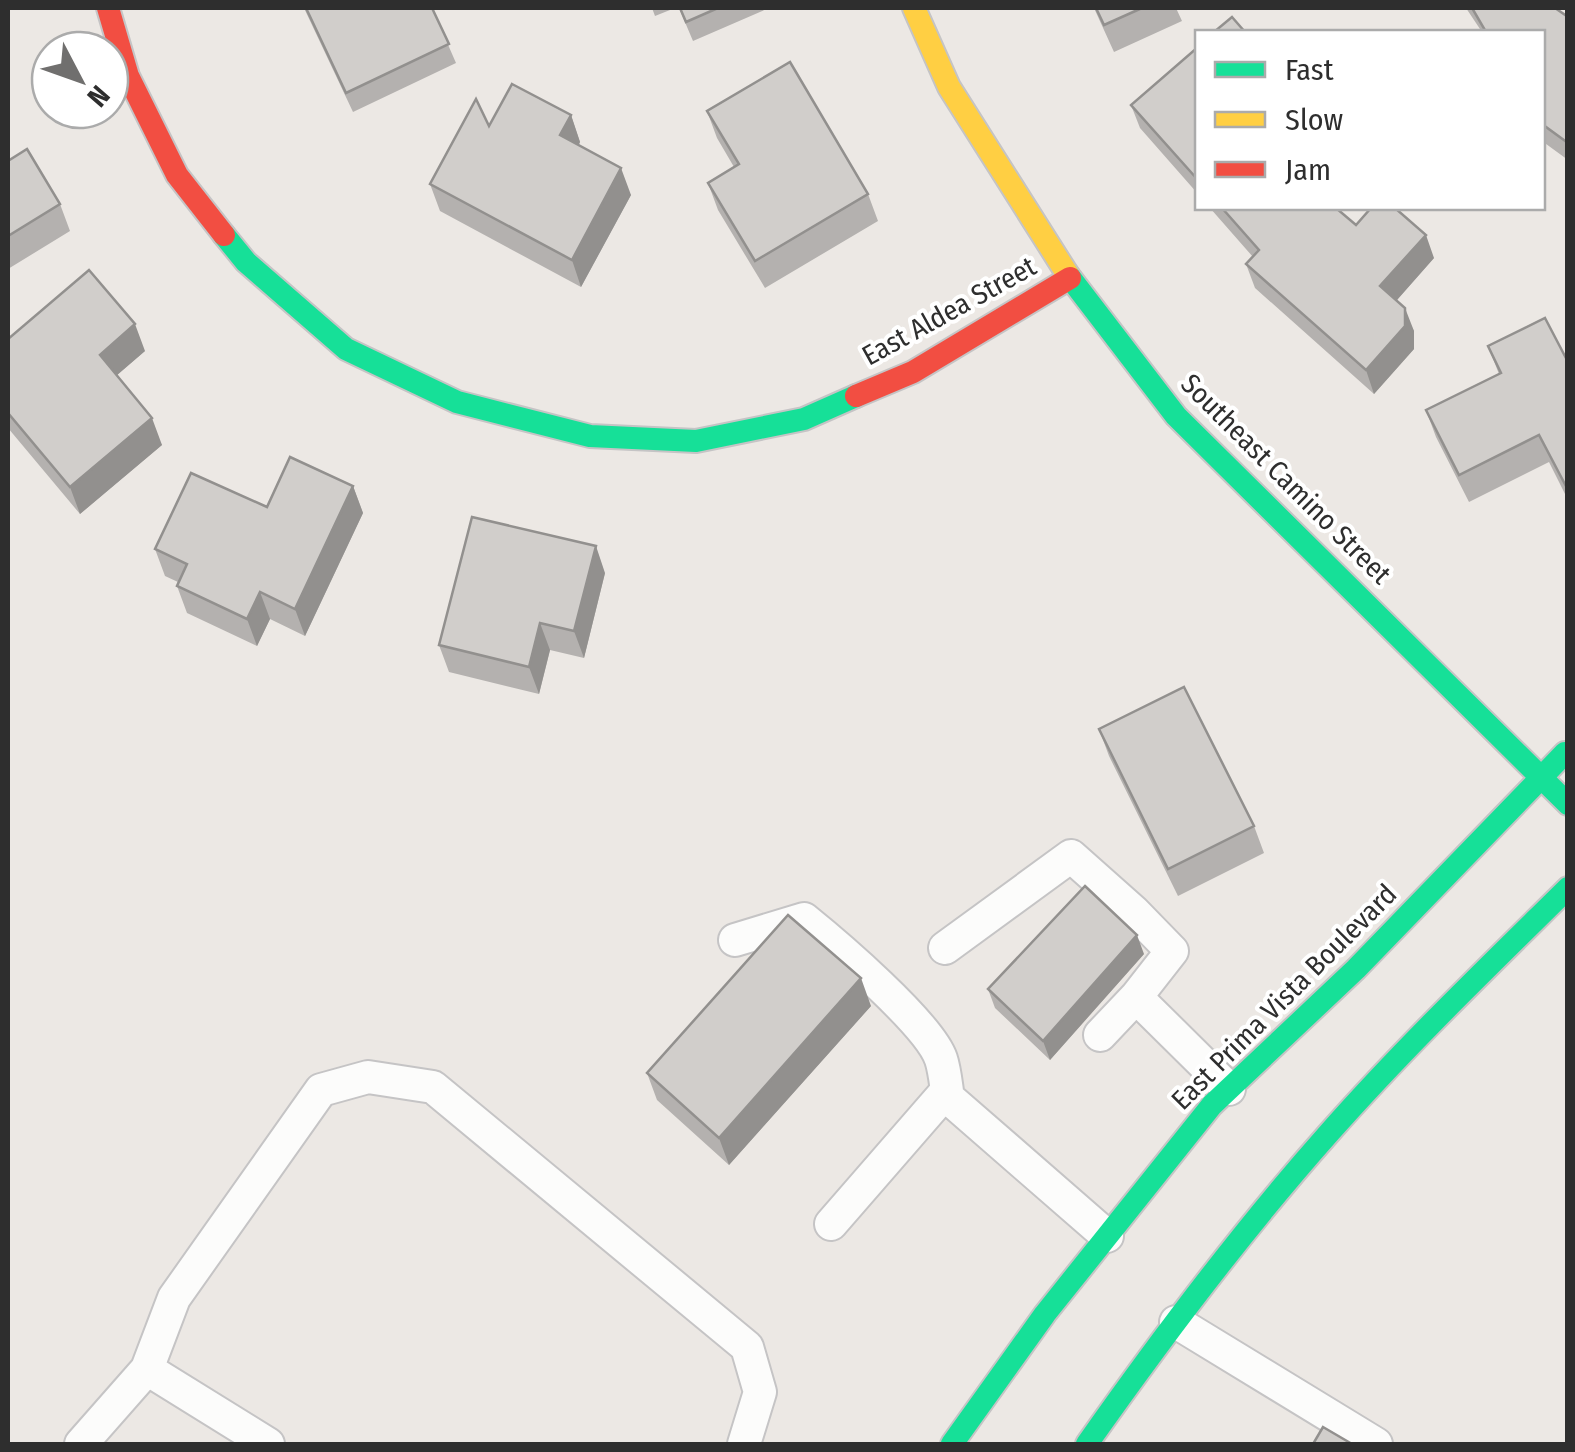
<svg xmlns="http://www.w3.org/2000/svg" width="1575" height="1452" font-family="'Fira Sans Condensed',sans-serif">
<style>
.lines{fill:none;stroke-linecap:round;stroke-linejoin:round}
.lane-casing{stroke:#c5c4c5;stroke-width:36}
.fast-casing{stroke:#c5c4c5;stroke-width:26}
.slow-casing{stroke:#c5c4c5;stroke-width:26}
.jam-casing{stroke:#c5c4c5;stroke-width:26}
.lane{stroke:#fcfcfb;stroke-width:32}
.fast{stroke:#16e098;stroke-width:22}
.slow{stroke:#ffcf43;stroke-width:22}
.jam{stroke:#f24e42;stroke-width:22}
.wall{fill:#b4b1af}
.shaded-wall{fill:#92908e}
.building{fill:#d1cecb;stroke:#92908e;stroke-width:2.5}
.labels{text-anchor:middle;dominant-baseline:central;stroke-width:8;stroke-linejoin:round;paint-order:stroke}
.street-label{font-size:28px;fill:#2e2e2e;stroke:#fff}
</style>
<rect width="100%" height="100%" fill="#ece8e4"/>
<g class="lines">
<defs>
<path id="lane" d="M 735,940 L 804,919 C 835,944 929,1024 941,1059 C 945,1071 946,1086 948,1098
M 945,948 L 1071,856 L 1134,912 L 1172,951 L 1136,997
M 1100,1035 L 1136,997 L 1229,1089
M 831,1224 L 944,1094 L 1107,1236
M 1176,1322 L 1376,1444
M 147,1369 L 268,1444
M 81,1444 L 147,1369 L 174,1298 L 321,1090 L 368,1077 L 433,1087 L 747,1347 L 760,1392 L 744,1444"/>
<path id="fast" d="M 224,235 L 246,262 L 346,349 L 457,402 L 590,436 L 696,441 L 804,419 L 856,396
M 1068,275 L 1176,416 L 1568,804
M 952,1444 L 1045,1314 L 1212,1105 L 1356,969 L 1565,753
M 1087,1444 C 1163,1336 1242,1231 1329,1133 C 1405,1047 1487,968 1568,888"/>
<path id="slow" d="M 914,8 L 949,87 L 1068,275"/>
<path id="jam" d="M 108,8 L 128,76 L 177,175 L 224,235
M 856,396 L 913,372 L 1070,278"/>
</defs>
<use href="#lane" class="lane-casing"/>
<use href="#fast" class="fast-casing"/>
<use href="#slow" class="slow-casing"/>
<use href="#jam" class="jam-casing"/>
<use href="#lane" class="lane"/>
<use href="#fast" class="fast"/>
<use href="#slow" class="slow"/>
<use href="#jam" class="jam"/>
</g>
<path class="wall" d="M 304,8 L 432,8 L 456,63 L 353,112 Z
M 652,8 L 675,8 L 655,16 Z
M 679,8 L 769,8 L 693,41 Z
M 1094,8 L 1176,8 L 1182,21 L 1114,52 Z
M 1466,8 L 1555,8 L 1568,17 L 1568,160 L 1542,141 L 1542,32 L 1482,32 Z
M 1198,47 L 1198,194 L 1140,128 L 1131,105 Z
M 707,111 L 868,194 L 878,221 L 765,288 L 718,210 L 708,183 L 734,167 L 717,138 Z
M 571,115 L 580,142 L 579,145 L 631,195 L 581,287 L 440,211 L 430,184 Z
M 8,161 L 60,204 L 70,231 L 8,269 Z
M 1210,208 L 1336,208 L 1356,225 L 1434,258 L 1397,300 L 1414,331 L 1414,349 L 1374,394 L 1255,288 L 1246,264 L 1253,257 Z
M 8,339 L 145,351 L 117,375 L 162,445 L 80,514 L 8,428 Z
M 1488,346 L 1568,362 L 1568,500 L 1549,462 L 1469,502 L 1436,437 L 1426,410 L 1499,374 Z
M 353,486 L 363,513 L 305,636 L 270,619 L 257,646 L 187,613 L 177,586 L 178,582 L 165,576 L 155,549 L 267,507 Z
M 605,573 L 584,658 L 550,650 L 539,694 L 449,672 L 439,645 Z
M 1099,729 L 1254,826 L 1264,853 L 1178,896 L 1109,756 Z
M 1144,954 L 1050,1060 L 995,1008 L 988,989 Z
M 871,1006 L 729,1165 L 657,1100 L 647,1073 Z"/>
<path class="shaded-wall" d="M 571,115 L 580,142 L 569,162 L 560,135 Z
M 621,168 L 631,195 L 581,287 L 572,260 Z
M 1426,235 L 1434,258 L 1389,309 L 1380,286 Z
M 1405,308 L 1414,331 L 1414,349 L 1374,394 L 1366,370 Z
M 135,324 L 145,351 L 109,382 L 100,355 Z
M 152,418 L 162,445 L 80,514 L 70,487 Z
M 353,486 L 363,513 L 305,636 L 295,609 Z
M 596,546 L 605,573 L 584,658 L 574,631 Z
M 260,592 L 270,619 L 257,646 L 247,619 Z
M 540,623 L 550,650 L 539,694 L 529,667 Z
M 1137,935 L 1144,954 L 1050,1060 L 1043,1041 Z
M 861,978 L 871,1006 L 729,1165 L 719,1138 Z"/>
<path class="building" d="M 306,8 L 432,8 L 449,44 L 346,93 Z
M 680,8 L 718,8 L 686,22 Z
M 1096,8 L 1142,8 L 1104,25 Z
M 1472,8 L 1555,8 L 1568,17 L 1568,143 L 1542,124 L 1542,32 L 1486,32 Z
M 1232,17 L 1245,32 L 1214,32 Z
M 1198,47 L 1198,180 L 1131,105 Z
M 790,62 L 868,194 L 755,261 L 708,183 L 739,164 L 707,111 Z
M 512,84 L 571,115 L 560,135 L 621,168 L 572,260 L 430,184 L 476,99 L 489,126 Z
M 27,149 L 60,204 L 8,236 L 8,161 Z
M 1222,208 L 1336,208 L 1356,225 L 1371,208 L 1395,208 L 1426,235 L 1380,286 L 1405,308 L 1405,326 L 1366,370 L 1246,264 L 1259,250 Z
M 89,270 L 135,324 L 100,355 L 152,418 L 70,487 L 8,413 L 8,339 Z
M 1545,318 L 1568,362 L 1568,490 L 1539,435 L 1459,475 L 1426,410 L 1501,373 L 1488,346 Z
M 290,457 L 353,486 L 295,609 L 260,592 L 247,619 L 177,586 L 187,564 L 155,549 L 191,473 L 267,507 Z
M 472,517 L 596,546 L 574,631 L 540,623 L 529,667 L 439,645 Z
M 1184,687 L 1254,826 L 1168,869 L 1099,729 Z
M 1085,886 L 1137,935 L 1043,1041 L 988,989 Z
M 788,915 L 861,978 L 719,1138 L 647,1073 Z
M 1323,1427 L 1352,1444 L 1313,1444 Z"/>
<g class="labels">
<g class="street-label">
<text transform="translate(949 311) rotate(-29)">East Aldea Street</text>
<text transform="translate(1286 479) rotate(45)">Southeast Camino Street</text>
<text transform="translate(1284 997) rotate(-45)">East Prima Vista Boulevard</text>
</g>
</g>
<rect width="1575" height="1452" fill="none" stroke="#2e2e2e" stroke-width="20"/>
<rect x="1195" y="30" width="350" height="180" fill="#ffffff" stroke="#ababab" stroke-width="2.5"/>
<rect x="1215" y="62" width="50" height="15" fill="#16e098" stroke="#ababab" stroke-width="2.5"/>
<text x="1285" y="80" font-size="30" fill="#2e2e2e">Fast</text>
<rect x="1215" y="112" width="50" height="15" fill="#ffcf43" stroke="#ababab" stroke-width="2.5"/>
<text x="1285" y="130" font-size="30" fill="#2e2e2e">Slow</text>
<rect x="1215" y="162" width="50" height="15" fill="#f24e42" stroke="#ababab" stroke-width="2.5"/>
<text x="1285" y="180" font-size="30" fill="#2e2e2e">Jam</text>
<g transform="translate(80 80) rotate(131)"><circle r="48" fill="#ffffff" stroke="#ababab" stroke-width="2.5"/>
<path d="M0-8L18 38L0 25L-18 38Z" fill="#706f6e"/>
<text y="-15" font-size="28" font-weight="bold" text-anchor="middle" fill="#2e2e2e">N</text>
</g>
</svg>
